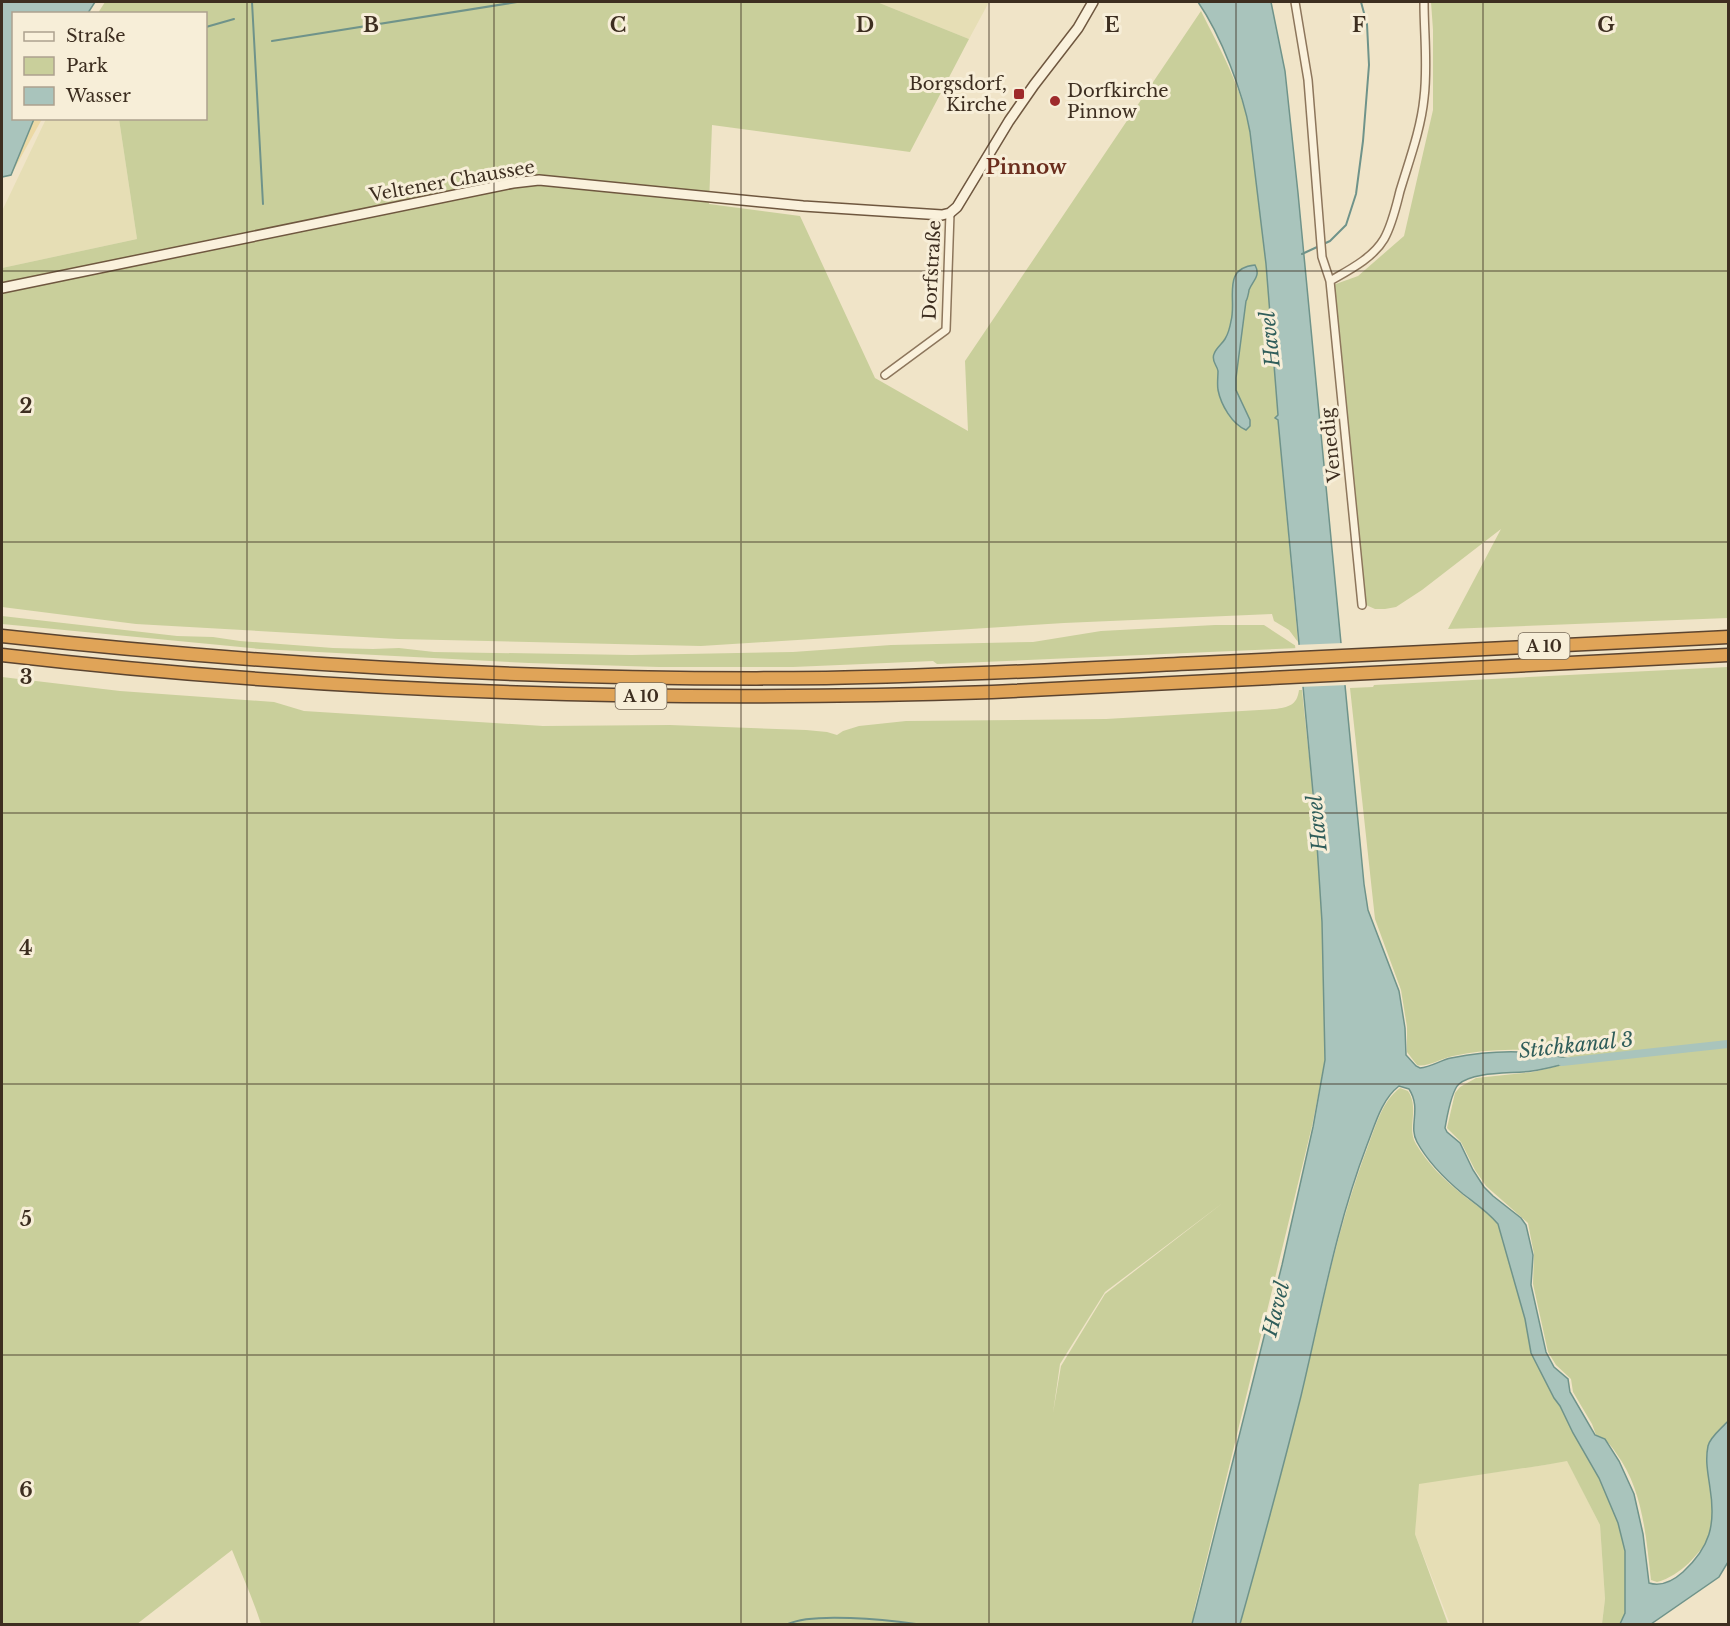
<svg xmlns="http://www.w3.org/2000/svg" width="1730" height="1626" font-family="'Libre Baskerville',serif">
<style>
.farmland{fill:#e6deb5}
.green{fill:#c9cf9b;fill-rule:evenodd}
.sand{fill:#ecd9a5}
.water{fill:#a9c4bc;stroke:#6f938a;stroke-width:1.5}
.pier{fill:#f0e4c8}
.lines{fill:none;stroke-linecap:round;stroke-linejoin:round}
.stream{stroke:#6f938a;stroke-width:2}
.canal{stroke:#a9c4bc;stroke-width:8}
.street-casing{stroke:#8d765c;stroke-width:10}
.secondary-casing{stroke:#6f573f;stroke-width:12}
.highway-casing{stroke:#5b4430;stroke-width:15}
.street{stroke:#faf1dc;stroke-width:7}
.secondary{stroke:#faf1dc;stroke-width:9}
.highway{stroke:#e0a458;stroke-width:12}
.grid{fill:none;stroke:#3d2e20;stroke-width:1.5;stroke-opacity:0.55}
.poi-dot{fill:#9e2a2b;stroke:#f7eed8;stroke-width:2}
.labels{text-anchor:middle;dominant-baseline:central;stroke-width:6;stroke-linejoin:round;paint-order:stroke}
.shield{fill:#f7eed8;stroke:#756857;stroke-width:1.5}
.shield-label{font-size:16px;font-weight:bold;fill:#3d2e20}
.poi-label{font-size:18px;fill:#3d2e20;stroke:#f7eed8;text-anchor:end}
.street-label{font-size:18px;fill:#3d2e20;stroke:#f7eed8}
.neighbourhood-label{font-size:20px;font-weight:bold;fill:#6b2e1e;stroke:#f7eed8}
.water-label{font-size:20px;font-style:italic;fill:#2f5d5a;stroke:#f7eed8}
.grid-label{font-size:20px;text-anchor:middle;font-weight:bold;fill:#3d2e20;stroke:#f7eed8;stroke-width:6;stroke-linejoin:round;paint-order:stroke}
</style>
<rect width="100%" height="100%" fill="#f0e4c8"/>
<path class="farmland" d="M 877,2 L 989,2 L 969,39 Z
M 46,119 L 119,119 L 137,239 L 2,268 L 2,211 Z
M 1567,1460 L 1600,1525 L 1605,1599 L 1602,1624 L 1450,1624 L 1415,1534 L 1418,1483 L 1545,1465 Z"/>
<path class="green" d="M 105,2 L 877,2 L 969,39 L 910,152 L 712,125 L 709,204 L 800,216 L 875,378 L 968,431 L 965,361 L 1201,11 C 1221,51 1242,88 1250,132 L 1266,264 L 1278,415 L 1275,418 L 1278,420 L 1298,642 L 1289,630 L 1274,621 L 1272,614 L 1064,623 L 701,646 L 398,639 L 136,624 L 2,607 L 2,268 L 137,239 L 119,119 L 206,118 L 206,14 L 98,13 Z
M 1431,2 L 1728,2 L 1728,618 L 1448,629 L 1501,529 L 1422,590 L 1396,607 L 1385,609 L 1375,609 L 1366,605 L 1333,285 L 1358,276 L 1404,236 L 1433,110 L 1433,30 Z
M 2,616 L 177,636 L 213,637 L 240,641 L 333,648 L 373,649 L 399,648 L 434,652 L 632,655 L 793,652 L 891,645 L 1033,642 L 1101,631 L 1215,625 L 1264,625 L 1299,648 L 937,664 L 933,661 L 793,667 L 659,667 L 529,663 L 260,649 L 2,624 Z
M 1728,667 L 1728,1043 L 1575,1058 C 1536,1047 1492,1048 1453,1056 C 1442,1058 1426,1068 1417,1065 L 1407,1052 L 1407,1027 L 1401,990 L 1375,919 L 1350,688 L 1373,687 L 1374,685 Z
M 2,677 L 120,691 L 274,702 L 304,711 L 543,726 L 670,725 L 806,730 L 827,732 L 837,735 L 843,731 L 859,726 L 906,721 L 1106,719 L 1275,709 C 1288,707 1297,706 1299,690 L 1302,690 L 1315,814 L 1322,922 L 1325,1060 L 1312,1126 L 1194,1611 L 1195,1612 L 1192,1624 L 261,1624 C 253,1599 242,1575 232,1550 L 137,1624 L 2,1624 ZM 1224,1202 L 1105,1294 L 1061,1366 L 1053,1413 L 1060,1364 L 1105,1292 Z
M 1728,1047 L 1728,1421 L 1709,1443 C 1710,1467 1718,1520 1707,1541 C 1702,1549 1695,1556 1689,1563 C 1680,1571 1669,1579 1657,1582 L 1651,1580 C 1646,1537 1643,1489 1616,1453 C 1610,1444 1606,1439 1596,1435 L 1592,1424 L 1573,1392 L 1571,1379 L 1556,1365 L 1548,1352 L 1533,1284 L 1534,1254 L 1528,1223 L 1486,1186 L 1475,1170 L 1461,1142 L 1447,1128 L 1455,1093 L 1460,1087 L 1476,1078 L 1533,1072 L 1576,1062 Z
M 1400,1088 L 1408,1091 C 1420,1109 1406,1128 1416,1144 C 1427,1163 1445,1181 1463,1195 C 1475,1205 1488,1212 1498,1224 L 1525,1319 L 1531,1353 L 1554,1398 L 1560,1406 L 1573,1433 L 1599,1478 L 1618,1523 L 1625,1551 L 1625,1613 L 1620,1624 L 1602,1624 L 1605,1599 L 1600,1525 L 1567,1461 L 1545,1465 L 1419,1484 L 1415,1534 L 1448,1624 L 1240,1624 C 1261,1549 1282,1473 1301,1396 C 1321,1312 1337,1228 1368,1146 C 1376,1126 1382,1101 1400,1088 Z"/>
<path class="sand" d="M 34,119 L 42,119 L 11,175 Z"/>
<path class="water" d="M 2,2 L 95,2 L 88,13 L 14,14 L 14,118 L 34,119 L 11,175 L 2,177 Z
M 1198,2 L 1271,2 L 1285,71 L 1298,193 L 1364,884 L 1368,910 L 1399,991 L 1405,1028 L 1406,1055 L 1416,1066 L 1420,1068 C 1431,1067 1441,1060 1451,1058 C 1491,1050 1534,1049 1573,1060 L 1573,1062 C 1559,1065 1546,1069 1532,1071 C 1512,1074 1474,1071 1459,1084 C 1451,1091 1447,1117 1445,1128 L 1447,1132 L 1460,1143 L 1473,1170 L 1484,1187 L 1493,1196 L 1521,1218 L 1526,1225 L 1533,1255 L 1531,1285 L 1546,1352 L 1554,1367 L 1568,1379 L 1570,1392 L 1595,1435 L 1605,1439 L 1619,1461 L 1634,1494 L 1643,1534 L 1649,1583 C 1662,1587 1673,1581 1683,1572 C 1710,1547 1716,1525 1710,1488 C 1708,1473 1705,1461 1708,1446 C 1710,1437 1722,1428 1728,1421 L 1728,1562 L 1719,1577 L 1651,1624 L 1620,1624 L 1625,1613 L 1625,1551 L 1618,1523 L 1599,1478 L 1573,1433 L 1560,1406 L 1554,1398 L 1531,1353 L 1525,1319 L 1498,1224 C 1488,1212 1476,1204 1463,1194 C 1446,1180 1428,1162 1417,1142 C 1408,1126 1422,1109 1409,1089 L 1399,1086 C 1381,1100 1375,1125 1367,1145 C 1336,1226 1321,1312 1301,1396 C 1282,1472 1261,1549 1240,1624 L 1192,1624 L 1282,1265 L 1313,1127 L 1325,1060 L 1322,922 L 1315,814 L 1278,420 L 1275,418 L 1278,415 L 1266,264 L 1250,132 C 1243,93 1221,35 1198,2 Z
M 1255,265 C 1261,276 1253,280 1249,290 C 1249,292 1247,300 1246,301 L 1236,378 L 1236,390 L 1250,420 L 1250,426 L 1246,430 C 1232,424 1221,405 1218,390 C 1217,384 1218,377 1218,371 C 1217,365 1211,361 1214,354 C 1216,348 1222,344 1225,339 C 1228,334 1230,327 1231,321 C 1237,300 1221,268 1255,265 Z"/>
<path class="pier" d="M 1344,643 L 1348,685 L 1299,687 L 1295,645 Z"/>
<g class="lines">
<path class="stream" d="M 252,2 L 263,204
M 206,27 L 234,19
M 272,41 L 517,2
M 1302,254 L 1330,241 L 1346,225 L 1356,194 L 1363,141 L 1369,65 L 1367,24 L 1361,2
M 788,1624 C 813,1612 887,1620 916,1624"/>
<path class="canal" d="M 1562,1062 L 1728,1044"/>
<defs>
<path id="street" d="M 1295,2 L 1308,80 L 1322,257 L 1330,281 L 1362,605
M 1330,281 C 1349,270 1373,258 1384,239 C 1392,225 1396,207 1400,191 C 1409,161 1421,129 1424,98 C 1428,66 1424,33 1424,2
M 885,375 L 946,330 L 950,213"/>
<path id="secondary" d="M 2,288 L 513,183 L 539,180 L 803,206 L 942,215 L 950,213 L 957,207 L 1009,121 L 1034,85 L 1078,28 L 1093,2"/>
<path id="highway" d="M 2,636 C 275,666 550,681 826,678 C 950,676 1075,669 1199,663 C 1376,654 1552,646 1728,637
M 2,655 C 331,693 661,703 992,692 L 1728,655"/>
</defs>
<use href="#street" class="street-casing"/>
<use href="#secondary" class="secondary-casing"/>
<use href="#highway" class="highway-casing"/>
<use href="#street" class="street"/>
<use href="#secondary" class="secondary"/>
<use href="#highway" class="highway"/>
</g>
<path class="grid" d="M 247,2 L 247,1624M 494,2 L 494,1624M 741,2 L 741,1624M 989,2 L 989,1624M 1236,2 L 1236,1624M 1483,2 L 1483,1624M 2,271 L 1728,271M 2,542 L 1728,542M 2,813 L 1728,813M 2,1084 L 1728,1084M 2,1355 L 1728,1355"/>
<g class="poi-dot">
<rect x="1013" y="88" width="12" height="12" rx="3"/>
<circle cx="1055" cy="101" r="6"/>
</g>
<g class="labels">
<g class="shield">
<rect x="1518.5" y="633" width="51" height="26" rx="4.5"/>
<rect x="615.5" y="683" width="51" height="26" rx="4.5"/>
</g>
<g class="shield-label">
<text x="1544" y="646">A 10</text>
<text x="641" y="696">A 10</text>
</g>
<g class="poi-label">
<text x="1007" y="84">Borgsdorf,<tspan x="1007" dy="21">Kirche</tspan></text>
<text x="1067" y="91" text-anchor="start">Dorfkirche<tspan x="1067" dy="21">Pinnow</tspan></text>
</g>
<g class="street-label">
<text transform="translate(452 181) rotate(-10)">Veltener Chaussee</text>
<text transform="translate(932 270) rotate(-87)">Dorfstraße</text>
<text transform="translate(1331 445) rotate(-96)">Venedig</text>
</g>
<g class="neighbourhood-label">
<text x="1026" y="167">Pinnow</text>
</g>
<g class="water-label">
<text transform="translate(1270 339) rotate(-96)">Havel</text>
<text transform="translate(1317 823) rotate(-96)">Havel</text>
<text transform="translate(1576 1045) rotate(-6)">Stichkanal 3</text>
<text transform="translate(1276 1309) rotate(-76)">Havel</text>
</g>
</g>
<g class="grid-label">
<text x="371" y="32">B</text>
<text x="618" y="32">C</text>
<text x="865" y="32">D</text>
<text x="1112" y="32">E</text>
<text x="1359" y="32">F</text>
<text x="1606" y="32">G</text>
<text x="26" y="413">2</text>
<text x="26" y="684">3</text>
<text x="26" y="955">4</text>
<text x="26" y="1226">5</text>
<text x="26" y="1497">6</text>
</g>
<rect width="1730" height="1626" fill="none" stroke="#3d2e20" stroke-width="6"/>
<rect x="12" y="12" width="195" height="108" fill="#f7eed8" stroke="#ada18e" stroke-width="1.5"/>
<rect x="24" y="32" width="30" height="9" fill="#faf1dc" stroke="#ada18e" stroke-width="1.5"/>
<text x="66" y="42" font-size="18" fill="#3d2e20">Straße</text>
<rect x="24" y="57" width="30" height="18" fill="#c9cf9b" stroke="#ada18e" stroke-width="1.5"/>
<text x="66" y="72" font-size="18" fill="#3d2e20">Park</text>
<rect x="24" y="87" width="30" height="18" fill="#a9c4bc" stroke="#ada18e" stroke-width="1.5"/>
<text x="66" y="102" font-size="18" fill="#3d2e20">Wasser</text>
</svg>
